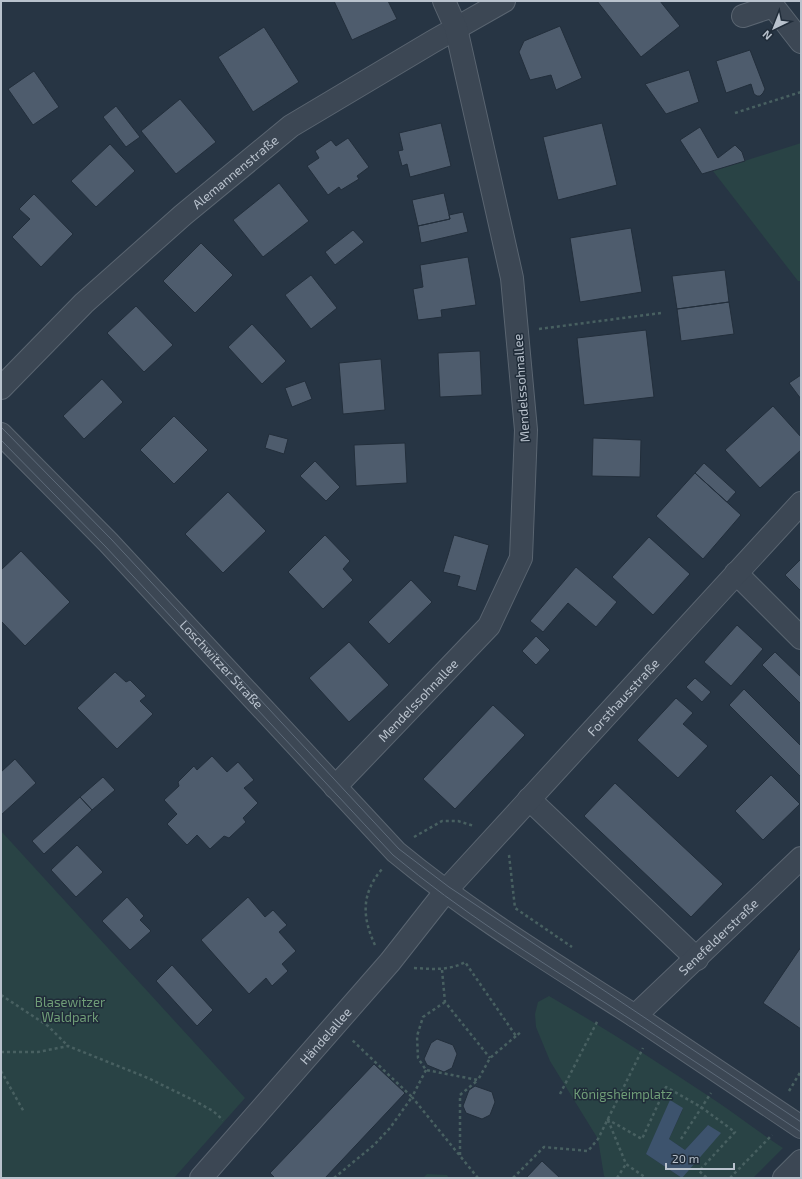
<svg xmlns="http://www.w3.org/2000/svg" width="802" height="1179" font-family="'Exo 2',sans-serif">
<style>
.green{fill:#294345;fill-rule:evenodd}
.water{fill:#3d536d}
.building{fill:#4e5c6d;stroke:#222e3b}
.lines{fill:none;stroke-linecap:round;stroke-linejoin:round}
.minor-casing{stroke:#5a6571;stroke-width:24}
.path{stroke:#486061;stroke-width:2.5;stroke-dasharray:3 3;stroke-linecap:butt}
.minor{stroke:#3c4754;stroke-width:22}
.tram{stroke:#5e6b7a;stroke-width:1}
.labels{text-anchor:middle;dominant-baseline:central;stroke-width:3;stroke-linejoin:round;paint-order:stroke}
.street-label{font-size:13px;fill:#b9c2cd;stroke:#202c39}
.park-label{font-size:13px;fill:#709e78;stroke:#202c39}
</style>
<rect width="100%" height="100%" fill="#273544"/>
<path class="green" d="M 801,143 L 801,281 L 798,281 L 713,171 Z
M 1,831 L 245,1098 L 174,1178 L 1,1178 Z
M 549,996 C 603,1027 656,1061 707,1095 C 733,1112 757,1131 783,1148 L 753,1178 L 606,1178 L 604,1176 L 598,1139 L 550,1061 L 536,1027 L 535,1014 L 538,1002 ZM 683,1109 L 669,1139 L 685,1150 L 708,1125 L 682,1178 L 646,1154 Z
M 427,1174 L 447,1175 L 449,1178 L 423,1178 Z"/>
<path class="water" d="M 670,1100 L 683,1108 L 669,1139 L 685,1150 L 708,1125 L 721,1133 L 682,1178 L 646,1154 Z"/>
<path class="building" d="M 334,1 L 388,1 L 397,19 L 352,40 Z
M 597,1 L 660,1 L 680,26 L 641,57 Z
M 560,26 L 582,78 L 556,90 L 551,75 L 530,80 L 519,52 L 524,41 Z
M 264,27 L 299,82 L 253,112 L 218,57 Z
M 750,50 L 765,89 L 763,93 L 760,96 L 757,96 L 754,94 L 751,84 L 726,93 L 716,61 Z
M 689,70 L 699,102 L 666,114 L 645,84 Z
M 34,71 L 59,107 L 33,125 L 8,89 Z
M 180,99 L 216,142 L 176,174 L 141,131 Z
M 116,106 L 140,137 L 126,147 L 103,117 Z
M 441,123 L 451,166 L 410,177 L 407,164 L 402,166 L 398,151 L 403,150 L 399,133 Z
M 602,123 L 617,185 L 558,200 L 543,137 Z
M 700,127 L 718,158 L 735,145 L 742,152 L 745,161 L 702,174 L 680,140 Z
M 348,138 L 369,167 L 357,176 L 359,179 L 341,190 L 339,187 L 328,195 L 307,166 L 319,158 L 315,151 L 331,140 L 336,146 Z
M 110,144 L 135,171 L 96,207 L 71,181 Z
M 279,183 L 309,221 L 263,257 L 233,220 Z
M 444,193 L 450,219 L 418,226 L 412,200 Z
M 34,194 L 73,234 L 41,267 L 12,237 L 30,219 L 19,209 Z
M 463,212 L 468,232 L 421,243 L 418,226 L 450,219 L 449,215 Z
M 631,228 L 642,292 L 580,302 L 570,238 Z
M 353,230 L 364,242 L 335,265 L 325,252 Z
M 201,243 L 233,275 L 195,313 L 163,281 Z
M 468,257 L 476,305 L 441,310 L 442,317 L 418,320 L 413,289 L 423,287 L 420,265 Z
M 725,270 L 729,302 L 677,309 L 672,276 Z
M 311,275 L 337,308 L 311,329 L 285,295 Z
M 729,302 L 734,334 L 681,341 L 677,309 Z
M 136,306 L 173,345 L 144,372 L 107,333 Z
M 252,324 L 286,361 L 262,384 L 228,347 Z
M 646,330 L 654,397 L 584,405 L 577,338 Z
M 480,351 L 482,395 L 440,397 L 438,353 Z
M 381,359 L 385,410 L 343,414 L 339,363 Z
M 801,375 L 801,399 L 789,383 Z
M 102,379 L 123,402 L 84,439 L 63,416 Z
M 305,381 L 312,399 L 292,407 L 285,388 Z
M 773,406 L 801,437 L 801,450 L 760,488 L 725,450 Z
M 174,416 L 208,450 L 174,484 L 140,450 Z
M 269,434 L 288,439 L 284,454 L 265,448 Z
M 593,438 L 641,440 L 640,477 L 592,476 Z
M 405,443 L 407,483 L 356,486 L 354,445 Z
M 315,461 L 340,487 L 326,501 L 300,476 Z
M 704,463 L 736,492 L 727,502 L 695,473 Z
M 695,473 L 741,515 L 703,559 L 656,516 Z
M 228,492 L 266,531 L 223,573 L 185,534 Z
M 325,535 L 350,561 L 343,569 L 353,580 L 323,609 L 288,572 Z
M 454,535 L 489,545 L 476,591 L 457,586 L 460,576 L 443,572 Z
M 649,537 L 690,574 L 653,615 L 612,577 Z
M 21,551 L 70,602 L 25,646 L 1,621 L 1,570 Z
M 801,559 L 801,591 L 785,575 Z
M 576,567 L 617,602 L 596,627 L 568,603 L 543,632 L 530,621 Z
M 411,580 L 432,602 L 389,644 L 368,622 Z
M 737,625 L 763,649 L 731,686 L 704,662 Z
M 536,636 L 550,650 L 536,665 L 522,651 Z
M 349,642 L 389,685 L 349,722 L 309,678 Z
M 775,652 L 801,677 L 801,704 L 762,665 Z
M 115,672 L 126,682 L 130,680 L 146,696 L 140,701 L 153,714 L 117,749 L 77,708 Z
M 695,678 L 711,692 L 702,702 L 686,687 Z
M 744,689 L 801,746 L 801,777 L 729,705 Z
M 676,698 L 693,713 L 683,724 L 708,746 L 678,778 L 637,740 Z
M 493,705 L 525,735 L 455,809 L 423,779 Z
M 212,756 L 227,772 L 238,762 L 254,780 L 244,788 L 258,803 L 243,818 L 246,822 L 229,838 L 224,836 L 210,849 L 197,835 L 187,845 L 167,824 L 177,814 L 164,800 L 179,786 L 178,782 L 194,766 L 197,770 Z
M 15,759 L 36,783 L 1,815 L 1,772 Z
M 771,775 L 800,804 L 763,840 L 735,811 Z
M 103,777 L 115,790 L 92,810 L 80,797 Z
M 615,783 L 723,884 L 691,917 L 584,816 Z
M 80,797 L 92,810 L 44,854 L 32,841 Z
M 77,845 L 103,872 L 76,897 L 51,870 Z
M 127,897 L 144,916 L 140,920 L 151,931 L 130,950 L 102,921 Z
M 248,897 L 265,917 L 273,910 L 287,925 L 279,932 L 296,951 L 282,964 L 288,971 L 272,986 L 266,978 L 249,994 L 201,940 Z
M 801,947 L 801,1029 L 763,1003 Z
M 172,965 L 213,1010 L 197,1026 L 156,981 Z
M 437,1039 L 453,1045 L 457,1054 L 452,1068 L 444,1072 L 427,1065 L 424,1059 L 431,1043 Z
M 374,1064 L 405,1093 L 325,1178 L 275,1178 L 270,1173 Z
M 475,1086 L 492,1092 L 495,1102 L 490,1115 L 482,1119 L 466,1113 L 463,1106 L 469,1090 Z
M 542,1161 L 560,1178 L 526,1178 Z"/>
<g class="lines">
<defs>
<g id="minor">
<path d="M 743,16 L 773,6 L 801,42"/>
<path id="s1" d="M 1,388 L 84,303 L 183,215 L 291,126 L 432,42 L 504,1"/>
<path id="s2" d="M 1,434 L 108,542 L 396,852 C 471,914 554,964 635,1016 C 691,1053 746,1090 801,1127"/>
<path d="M 736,573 L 801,638"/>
<path id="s3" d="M 335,787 L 489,626 L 521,558 L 526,430 L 512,278 L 456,28 L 444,1"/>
<path d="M 529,799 L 697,959"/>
<path id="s4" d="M 635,1016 L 801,858"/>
<path id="s5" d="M 201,1178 L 390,962 L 449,887 L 801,503"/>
<path d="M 784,1178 L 801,1161"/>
</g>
</defs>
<use href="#minor" class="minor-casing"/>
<path class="path" d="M 735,113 L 801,92
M 539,329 L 661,313
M 414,837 L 442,821 L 458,821 L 474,826
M 509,855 L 515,908 L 572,947
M 375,945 C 362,917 361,894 382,869
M 414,968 C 432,969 449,971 465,962 L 516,1036 L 521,1032
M 442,970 L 445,1002 L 490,1058
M 1,995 L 48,1026 L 68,1046
M 445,1002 L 423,1017 L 417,1036 L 418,1058 L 426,1070 L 478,1080 L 490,1058 L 516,1036
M 1,1052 L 38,1052 L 68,1046 L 148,1078 L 193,1100 L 213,1111 L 223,1120
M 426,1070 L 412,1097 L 478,1178
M 1,1071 L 24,1112
M 789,1091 L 801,1071
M 560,1094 L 598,1020
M 607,1119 L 642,1139 L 666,1087 L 701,1107 L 735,1132 L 699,1171 L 707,1178
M 608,1120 L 626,1164 L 646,1178
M 681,1139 L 711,1093
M 460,1155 L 460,1095 L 478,1080
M 334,1178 L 374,1145 L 390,1128 L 412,1097 L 351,1039
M 513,1178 L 544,1147 L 588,1151 L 598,1139 L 643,1048
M 617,1178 L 626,1164
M 730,1178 L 772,1135"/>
<use href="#minor" class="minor"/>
<path class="tram" d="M 1,427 L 111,539 L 399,849 L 449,887 L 801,1122
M 1,440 L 105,546 L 393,855 C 460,911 534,957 607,1004 C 672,1046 736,1089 801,1132"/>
</g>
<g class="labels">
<g class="street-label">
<text stroke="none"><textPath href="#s1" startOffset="319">Alemannenstraße</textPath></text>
<text transform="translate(521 388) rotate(-94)">Mendelssohnallee</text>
<text stroke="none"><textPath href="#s2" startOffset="319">Loschwitzer Straße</textPath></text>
<text stroke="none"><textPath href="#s5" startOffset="640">Forsthausstraße</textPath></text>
<text stroke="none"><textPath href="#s3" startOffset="120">Mendelssohnallee</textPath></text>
<text stroke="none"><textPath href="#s4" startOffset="115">Senefelderstraße</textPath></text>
<text stroke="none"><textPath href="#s5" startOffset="189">Händelallee</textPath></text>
</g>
<g class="park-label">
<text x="70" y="1002">Blasewitzer<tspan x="70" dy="15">Waldpark</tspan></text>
<text x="623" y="1094">Königsheimplatz</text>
</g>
</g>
<rect width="802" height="1179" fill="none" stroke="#b9c2cd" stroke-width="4"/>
<g transform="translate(774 28) rotate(223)" stroke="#202c39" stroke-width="3" paint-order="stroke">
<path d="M0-3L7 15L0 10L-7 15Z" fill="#b9c2cd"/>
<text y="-6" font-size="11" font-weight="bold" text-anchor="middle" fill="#b9c2cd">N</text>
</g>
<path d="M666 1163v6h68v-6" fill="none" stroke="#b9c2cd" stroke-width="2"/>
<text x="672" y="1163" font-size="12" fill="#b9c2cd" stroke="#202c39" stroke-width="3" paint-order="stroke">20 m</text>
</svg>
